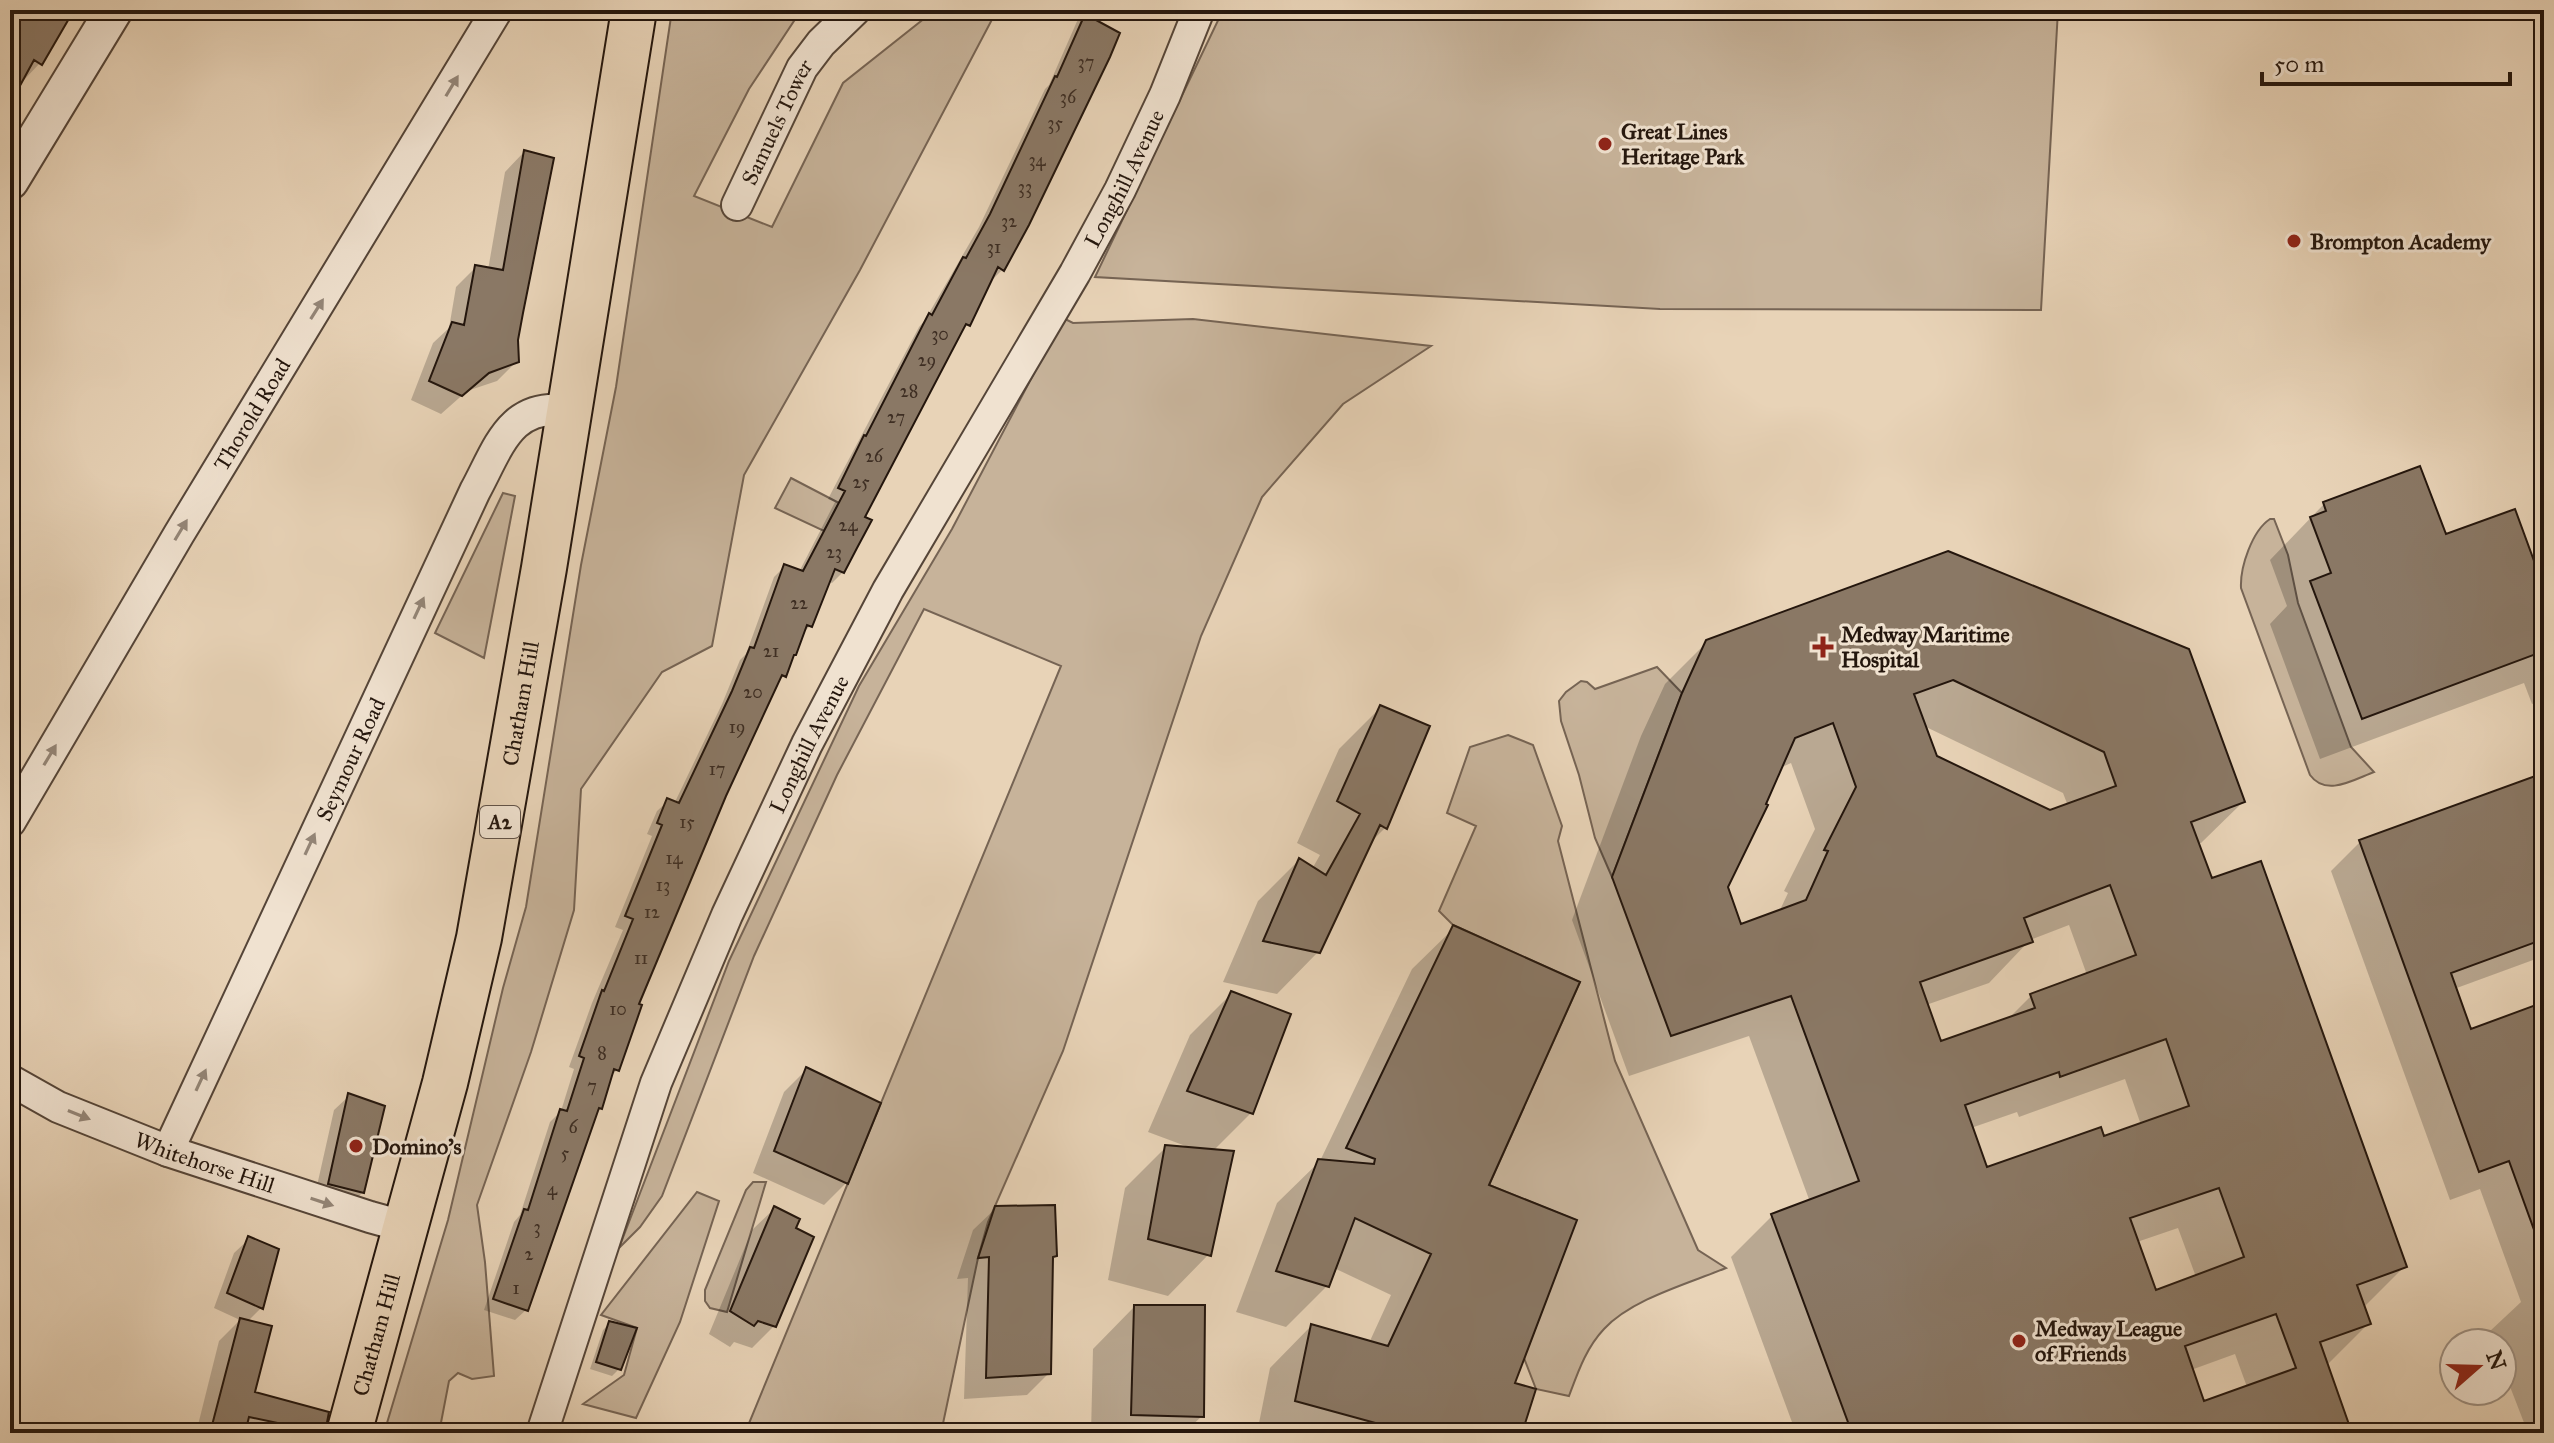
<svg xmlns="http://www.w3.org/2000/svg" width="2554" height="1443" font-family="'IM FELL Great Primer',serif">
<style>
.green{fill:#c7b39a;stroke:#766454;stroke-width:2}
.shadow{fill:#0003;fill-rule:evenodd}
.building{fill:#8a7865;stroke:#24160d;stroke-width:2;fill-rule:evenodd}
.lines{fill:none;stroke-linecap:round;stroke-linejoin:round}
.minor-casing{stroke:#554538;stroke-width:34}
.tertiary-casing{stroke:#554538;stroke-width:40}
.primary-casing{stroke:#24160d;stroke-width:48}
.minor{stroke:#f0e2d0;stroke-width:30}
.tertiary{stroke:#f0e2d0;stroke-width:36}
.primary{stroke:#e8d3b7;stroke-width:44}
.oneway{fill:#948678}
.poi-dot{fill:#8f2418;stroke:#f0e2d0;stroke-width:3}
.labels{text-anchor:middle;dominant-baseline:central;stroke-width:6;stroke-linejoin:round;paint-order:stroke}
.number-label{font-size:18px;fill:#3e2e23}
.shield{fill:#f0e2d0;stroke:#615348;stroke-width:2}
.shield-label{font-size:20px;font-weight:bold;fill:#24160d}
.street-label{font-size:22px;fill:#24160d;stroke:#f0e2d0}
.poi-label{font-size:22px;font-weight:bold;fill:#24160d;stroke:#f0e2d0;text-anchor:start}
</style>
<rect width="100%" height="100%" fill="#e8d3b7"/>
<filter id="stains"><feTurbulence type="fractalNoise" baseFrequency=".0025" numOctaves="4"/><feColorMatrix values="0 0 0 0 .2 0 0 0 0 .09 0 0 0 0 .02 0 0 0 .5 -.17"/></filter>
<radialGradient id="worn" r=".72"><stop offset=".6" stop-color="#630" stop-opacity="0"/><stop offset="1" stop-color="#630" stop-opacity=".3"/></radialGradient>
<path class="green" d="M 672,10 L 806,10 L 796,18 L 749,89 L 694,196 L 772,227 L 843,83 L 935,10 L 997,10 L 860,270 L 744,475 L 712,646 L 662,672 L 581,789 L 574,910 L 531,1052 L 477,1205 L 485,1262 L 494,1376 L 472,1379 L 458,1373 L 449,1381 L 439,1433 L 384,1433 L 448,1220 L 503,988 L 526,907 L 581,565 L 616,387 Z
M 1223,10 L 2058,10 L 2041,310 L 1660,309 L 1095,277 Z
M 1063,318 L 1073,323 L 1193,319 L 1431,346 L 1343,404 L 1262,497 L 1201,636 L 1063,1051 L 988,1222 L 978,1258 L 941,1433 L 845,1433 L 824,1429 L 822,1433 L 745,1433 L 1061,666 L 924,609 L 837,775 L 754,956 L 662,1196 L 640,1227 L 619,1248 L 729,961 L 859,686 L 952,529 Z
M 791,478 L 839,503 L 824,531 L 775,508 Z
M 503,493 L 515,496 L 484,658 L 435,633 Z
M 2270,519 L 2274,519 L 2288,555 L 2298,603 L 2351,747 L 2374,772 C 2353,780 2326,797 2310,775 L 2241,588 C 2240,567 2252,531 2270,519 Z
M 1657,667 L 1682,693 L 1612,877 L 1595,838 L 1579,775 L 1561,721 L 1559,701 L 1566,692 L 1581,681 L 1587,682 L 1595,689 Z
M 1508,735 L 1533,745 L 1562,826 L 1558,841 L 1615,1061 L 1698,1250 L 1726,1268 C 1687,1284 1632,1299 1604,1329 C 1586,1348 1578,1372 1569,1396 L 1536,1389 L 1524,1358 L 1576,1220 L 1489,1185 L 1580,982 L 1453,925 L 1439,911 L 1476,826 L 1447,813 L 1470,747 Z
M 753,1182 L 766,1182 L 727,1312 L 710,1308 L 705,1301 L 705,1290 L 746,1190 Z
M 697,1192 L 719,1201 L 680,1322 L 636,1418 L 583,1404 L 624,1375 L 637,1328 L 601,1315 Z"/>
<path class="shadow" d="M 10,10 L 71,10 L 40,63 L 24,80 L 21,78 L 10,99 Z
M 1082,10 L 1109,10 L 1096,23 L 1003,269 L 992,280 L 990,279 L 968,324 L 958,334 L 863,517 L 843,572 L 832,583 L 828,581 L 810,626 L 802,634 L 784,676 L 776,683 L 725,796 L 636,1005 L 617,1070 L 610,1077 L 600,1108 L 595,1113 L 526,1310 L 515,1320 L 484,1310 L 514,1222 L 520,1215 L 550,1122 L 561,1111 L 574,1069 L 569,1067 L 592,1003 L 623,930 L 615,927 L 652,836 L 647,834 L 657,811 L 668,801 L 674,804 L 722,704 L 740,660 L 746,654 L 774,577 L 785,566 L 799,572 L 835,502 L 828,499 L 841,474 L 919,327 L 925,320 L 979,227 L 1045,89 L 1049,85 Z
M 524,152 L 517,361 L 497,381 L 467,391 L 441,414 L 411,400 L 433,343 L 449,328 L 456,287 L 476,267 L 488,270 L 505,172 Z
M 2324,504 L 2445,537 L 2544,593 L 2544,700 L 2532,704 L 2524,683 L 2320,759 L 2270,624 L 2287,606 L 2270,560 Z
M 1948,553 L 2243,802 L 2201,843 L 2197,844 L 2210,881 L 2404,1267 L 2363,1308 L 2369,1323 L 2328,1364 L 2350,1433 L 1796,1433 L 1731,1257 L 1773,1215 L 1810,1202 L 1749,1036 L 1629,1076 L 1572,920 L 1641,736 L 1665,684 L 1707,642 ZM 1924,726 L 2063,793 L 2068,806 L 2050,812 L 1935,757 ZM 1791,763 L 1815,829 L 1784,891 L 1788,893 L 1779,912 L 1740,927 L 1726,887 L 1780,768 ZM 2069,925 L 2087,975 L 2031,996 L 2007,1020 L 1940,1044 L 1926,1005 L 1989,983 L 2030,940 ZM 2125,1079 L 2141,1125 L 2103,1139 L 1986,1170 L 1971,1128 L 2017,1112 L 2019,1117 ZM 2178,1228 L 2196,1277 L 2155,1292 L 2137,1242 ZM 2235,1354 L 2247,1387 L 2203,1403 L 2191,1370 Z
M 1380,708 L 1385,828 L 1368,845 L 1318,952 L 1277,994 L 1223,982 L 1258,901 L 1299,860 L 1312,869 L 1320,855 L 1297,843 L 1339,749 Z
M 2544,798 L 2544,956 L 2454,989 L 2470,1032 L 2544,1005 L 2544,1433 L 2528,1433 L 2502,1366 L 2502,1343 L 2493,1343 L 2489,1332 L 2521,1302 L 2480,1189 L 2450,1200 L 2331,871 L 2360,842 Z
M 1454,928 L 1512,1384 L 1521,1433 L 1257,1433 L 1270,1368 L 1311,1326 L 1369,1343 L 1391,1295 L 1334,1268 L 1327,1286 L 1286,1327 L 1236,1312 L 1277,1203 L 1320,1161 L 1412,969 Z
M 1232,993 L 1251,1113 L 1213,1151 L 1209,1254 L 1168,1296 L 1108,1280 L 1125,1188 L 1166,1147 L 1191,1148 L 1148,1132 L 1190,1035 Z
M 806,1070 L 879,1104 L 846,1183 L 824,1205 L 753,1173 L 784,1092 Z
M 349,1096 L 363,1192 L 348,1207 L 314,1199 L 334,1110 Z
M 775,1208 L 774,1326 L 752,1348 L 734,1342 L 730,1347 L 709,1334 L 752,1230 Z
M 996,1208 L 1055,1255 L 1051,1259 L 1049,1373 L 1027,1395 L 964,1399 L 968,1278 L 957,1279 L 973,1230 Z
M 249,1239 L 277,1251 L 261,1308 L 247,1322 L 253,1394 L 327,1413 L 322,1433 L 196,1433 L 219,1341 L 240,1320 L 214,1308 L 234,1253 Z
M 1134,1307 L 1202,1416 L 1184,1433 L 1091,1433 L 1093,1349 Z
M 610,1323 L 619,1369 L 612,1376 L 590,1369 L 603,1330 Z"/>
<path class="building" d="M 10,10 L 74,10 L 42,65 L 34,60 L 10,104 Z
M 1085,14 L 1120,33 L 1110,57 L 1029,225 L 1004,271 L 998,267 L 970,326 L 966,324 L 865,517 L 872,520 L 857,548 L 844,573 L 835,569 L 812,627 L 807,625 L 796,655 L 794,655 L 786,677 L 782,675 L 726,796 L 639,1004 L 642,1005 L 619,1071 L 614,1069 L 602,1109 L 599,1108 L 528,1311 L 493,1299 L 524,1209 L 528,1210 L 560,1109 L 567,1111 L 584,1058 L 579,1056 L 602,990 L 604,991 L 633,919 L 625,916 L 662,825 L 657,823 L 667,798 L 679,803 L 732,691 L 750,647 L 754,648 L 784,564 L 803,571 L 845,491 L 838,488 L 864,435 L 866,436 L 929,313 L 932,315 L 963,257 L 966,258 L 990,214 L 1055,76 L 1057,77 Z
M 524,150 L 554,158 L 523,313 L 518,340 L 519,362 L 489,373 L 462,396 L 429,381 L 452,322 L 464,325 L 475,265 L 503,270 Z
M 2420,466 L 2446,534 L 2515,509 L 2544,588 L 2544,651 L 2362,719 L 2310,581 L 2331,573 L 2310,517 L 2326,511 L 2323,502 Z
M 1948,551 L 2189,649 L 2245,802 L 2191,822 L 2212,878 L 2261,861 L 2407,1267 L 2357,1285 L 2371,1324 L 2320,1342 L 2352,1433 L 1852,1433 L 1771,1214 L 1859,1181 L 1791,996 L 1671,1036 L 1612,877 L 1682,693 L 1706,640 ZM 1953,680 L 2104,752 L 2116,786 L 2050,810 L 1937,756 L 1914,694 ZM 1833,723 L 1856,787 L 1824,850 L 1828,851 L 1806,900 L 1741,924 L 1728,887 L 1768,805 L 1766,804 L 1795,738 ZM 2110,885 L 2136,955 L 2030,994 L 2035,1008 L 1941,1041 L 1920,982 L 2033,942 L 2024,918 ZM 2166,1039 L 2189,1106 L 2104,1136 L 2101,1127 L 1987,1167 L 1965,1105 L 2059,1072 L 2060,1077 ZM 2219,1188 L 2244,1257 L 2156,1290 L 2130,1218 ZM 2276,1314 L 2296,1368 L 2204,1401 L 2185,1346 Z
M 1380,705 L 1430,726 L 1387,829 L 1380,825 L 1320,953 L 1263,941 L 1299,858 L 1326,875 L 1360,814 L 1337,801 Z
M 2538,775 L 2544,792 L 2544,939 L 2451,973 L 2471,1029 L 2544,1002 L 2544,1248 L 2541,1249 L 2509,1161 L 2479,1172 L 2359,840 Z
M 1453,925 L 1580,982 L 1489,1185 L 1577,1220 L 1515,1383 L 1536,1389 L 1522,1433 L 1412,1433 L 1295,1401 L 1311,1324 L 1388,1346 L 1431,1254 L 1355,1218 L 1329,1287 L 1276,1271 L 1318,1159 L 1374,1164 L 1375,1159 L 1346,1148 Z
M 1231,991 L 1291,1014 L 1253,1114 L 1187,1091 Z
M 806,1067 L 881,1103 L 848,1184 L 774,1151 Z
M 348,1093 L 385,1106 L 364,1193 L 328,1184 Z
M 1165,1145 L 1234,1151 L 1211,1256 L 1148,1239 Z
M 1055,1205 L 1057,1256 L 1053,1257 L 1051,1374 L 986,1378 L 989,1257 L 978,1258 L 995,1206 Z
M 774,1206 L 800,1219 L 796,1228 L 814,1237 L 776,1327 L 758,1321 L 754,1326 L 730,1311 Z
M 248,1236 L 279,1249 L 263,1309 L 227,1293 Z
M 1134,1305 L 1205,1305 L 1204,1417 L 1131,1415 Z
M 240,1318 L 272,1326 L 255,1392 L 329,1412 L 325,1433 L 249,1417 L 245,1433 L 210,1433 Z
M 609,1321 L 637,1328 L 621,1370 L 596,1362 Z"/>
<g class="lines">
<defs>
<g id="minor">
<path id="s1" d="M 737,205 L 802,68 L 821,43 L 855,10"/>
<path id="s2" d="M 10,822 L 179,534 L 497,10"/>
<path id="s3" d="M 10,1080 L 58,1107 L 168,1151 L 370,1217 L 406,1227"/>
<path id="s4" d="M 168,1151 L 475,491 C 499,447 510,401 570,411"/>
<path id="s5" d="M 542,1433 L 656,1083 L 727,915 L 807,744 L 888,590 L 1075,273 L 1120,190 L 1165,95 L 1199,10"/>
</g>
<path id="tertiary" d="M 10,181 L 114,10"/>
<g id="primary">
<path id="s6" d="M 349,1433 L 445,1083 L 479,938 L 544,568 L 634,10"/>
</g>
</defs>
<use href="#minor" class="minor-casing"/>
<use href="#tertiary" class="tertiary-casing"/>
<use href="#primary" class="primary-casing"/>
<use href="#minor" class="minor"/>
<use href="#tertiary" class="tertiary"/>
<use href="#primary" class="primary"/>
</g>
<defs><path id="oneway-solid" d="M-6-.8H1V-3.2L6.5 0L1 3.2V.8H-6Z" transform="scale(2)"/></defs>
<g class="oneway">
<use href="#oneway-solid" transform="translate(452 86) rotate(-59)"/>
<use href="#oneway-solid" transform="translate(317 309) rotate(-58)"/>
<use href="#oneway-solid" transform="translate(181 530) rotate(-59)"/>
<use href="#oneway-solid" transform="translate(419 608) rotate(-65)"/>
<use href="#oneway-solid" transform="translate(50 755) rotate(-59)"/>
<use href="#oneway-solid" transform="translate(310 844) rotate(-65)"/>
<use href="#oneway-solid" transform="translate(201 1080) rotate(-65)"/>
<use href="#oneway-solid" transform="translate(79 1115) rotate(22)"/>
<use href="#oneway-solid" transform="translate(322 1202) rotate(18)"/>
</g>
<g class="poi-dot">
<circle cx="1605" cy="144" r="8"/>
<circle cx="2294" cy="241" r="8"/>
<path d="M1819 635h8v8h8v8h-8v8h-8v-8h-8v-8h8z"/>
<circle cx="356" cy="1146" r="8"/>
<circle cx="2019" cy="1341" r="8"/>
</g>
<g class="labels">
<g class="number-label">
<text x="1086" y="62">37</text>
<text x="1068" y="97">36</text>
<text x="1055" y="123">35</text>
<text x="1037" y="160">34</text>
<text x="1025" y="187">33</text>
<text x="1009" y="221">32</text>
<text x="994" y="247">31</text>
<text x="940" y="334">30</text>
<text x="927" y="360">29</text>
<text x="909" y="391">28</text>
<text x="896" y="417">27</text>
<text x="874" y="456">26</text>
<text x="861" y="482">25</text>
<text x="848" y="525">24</text>
<text x="834" y="552">23</text>
<text x="799" y="603">22</text>
<text x="771" y="651">21</text>
<text x="753" y="692">20</text>
<text x="737" y="727">19</text>
<text x="717" y="769">17</text>
<text x="687" y="822">15</text>
<text x="674" y="858">14</text>
<text x="663" y="885">13</text>
<text x="652" y="912">12</text>
<text x="641" y="958">11</text>
<text x="618" y="1009">10</text>
<text x="602" y="1053">8</text>
<text x="592" y="1086">7</text>
<text x="573" y="1127">6</text>
<text x="565" y="1153">5</text>
<text x="552" y="1189">4</text>
<text x="537" y="1227">3</text>
<text x="529" y="1254">2</text>
<text x="516" y="1288">1</text>
</g>
<rect class="shield" x="480" y="806" width="40" height="32" rx="6"/>
<g class="shield-label">
<text x="500" y="822">A2</text>
</g>
<g class="street-label">
<text stroke="none"><textPath href="#s1" startOffset="92">Samuels Tower</textPath></text>
<text stroke="none"><textPath href="#s5" startOffset="1388">Longhill Avenue</textPath></text>
<text stroke="none"><textPath href="#s2" startOffset="474">Thorold Road</textPath></text>
<text stroke="none"><textPath href="#s6" startOffset="750">Chatham Hill</textPath></text>
<text stroke="none"><textPath href="#s5" startOffset="740">Longhill Avenue</textPath></text>
<text stroke="none"><textPath href="#s4" startOffset="432">Seymour Road</textPath></text>
<text stroke="none"><textPath href="#s3" startOffset="212">Whitehorse Hill</textPath></text>
<text stroke="none"><textPath href="#s6" startOffset="102">Chatham Hill</textPath></text>
</g>
<g class="poi-label">
<text x="1621" y="131">Great Lines<tspan x="1621" dy="25">Heritage Park</tspan></text>
<text x="2310" y="241">Brompton Academy</text>
<text x="1841" y="634">Medway Maritime<tspan x="1841" dy="25">Hospital</tspan></text>
<text x="372" y="1146">Domino's</text>
<text x="2035" y="1328">Medway League<tspan x="2035" dy="25">of Friends</tspan></text>
</g>
</g>
<rect width="2554" height="1443" fill="none" stroke="#e8d3b7" stroke-width="40"/>
<rect x="12" y="12" width="2530" height="1419" fill="none" stroke="#24160d" stroke-width="4"/>
<rect x="20" y="20" width="2514" height="1403" fill="none" stroke="#24160d" stroke-width="2"/>
<g transform="translate(2478 1367) rotate(70)"><circle r="38" fill="#f0e2d0" stroke="#9e9082" stroke-width="2"/>
<path d="M0-6L14 30L0 20L-14 30Z" fill="#8f2418"/>
<text y="-12" font-size="22" font-weight="bold" text-anchor="middle" fill="#24160d">N</text>
</g>
<path d="M2262 72v12h248v-12" fill="none" stroke="#24160d" stroke-width="4"/>
<text x="2274" y="72" font-size="24" fill="#24160d" stroke="#f0e2d0" stroke-width="6" paint-order="stroke">50 m</text>
<rect width="100%" height="100%" filter="url(#stains)"/>
<rect width="100%" height="100%" fill="url(#worn)"/>
</svg>
